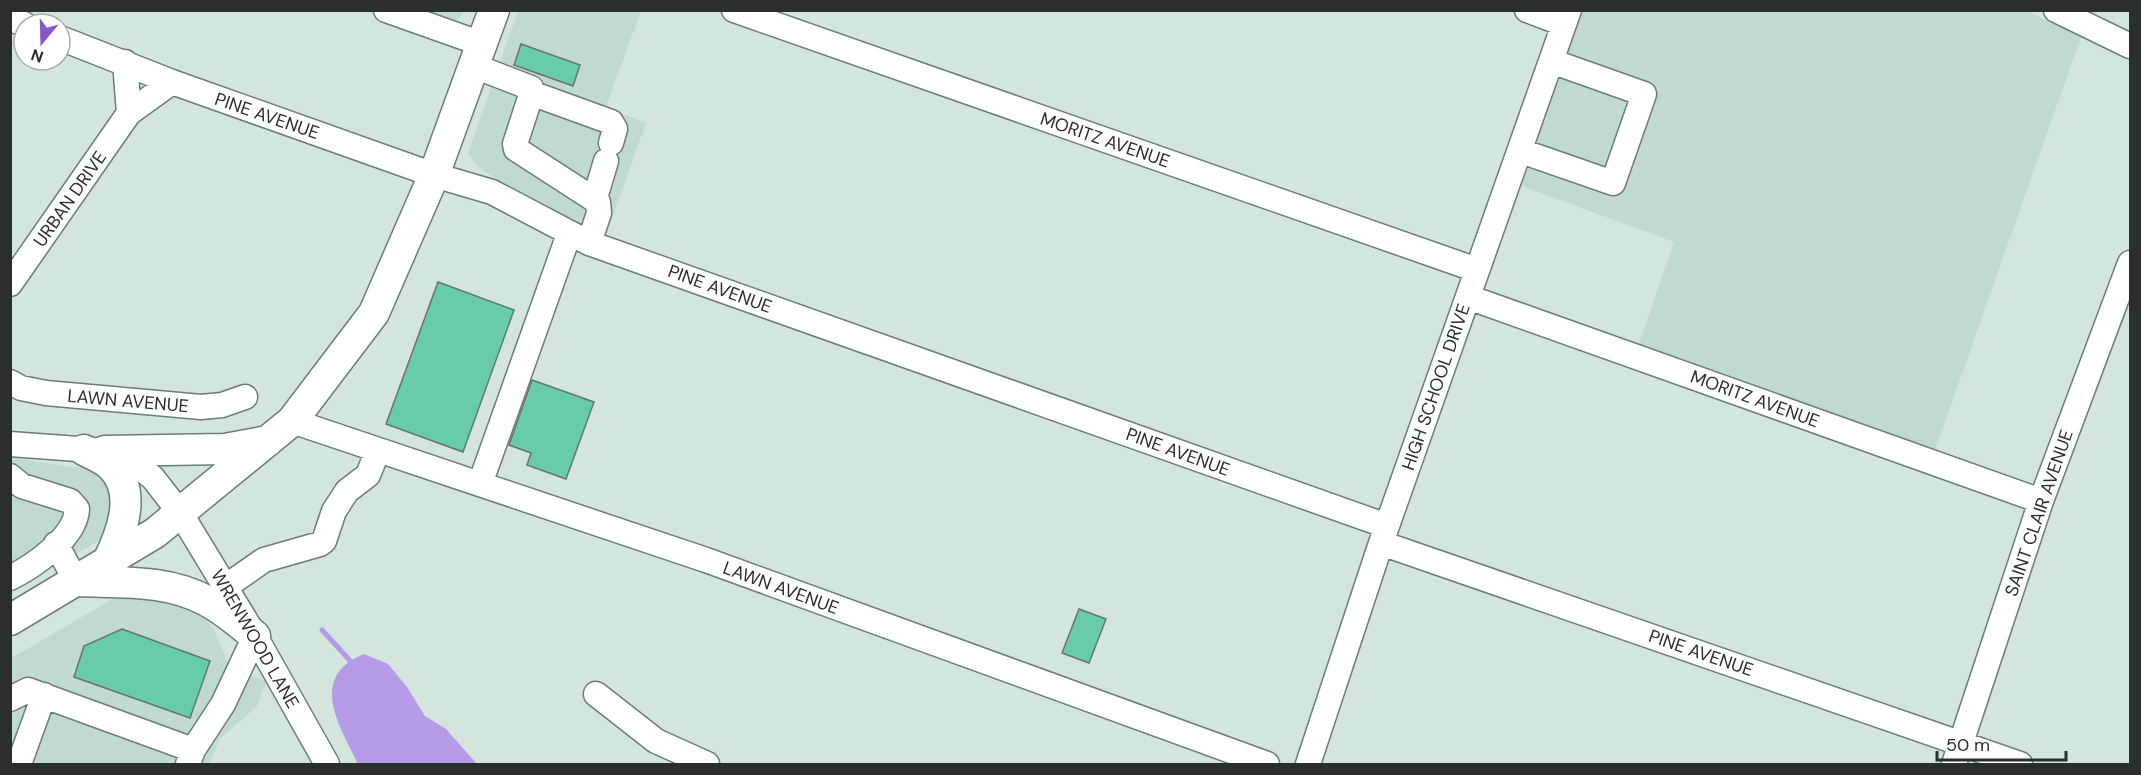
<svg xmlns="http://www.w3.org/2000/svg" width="2141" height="775" font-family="'DM Sans',sans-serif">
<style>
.built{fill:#c1dad0}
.water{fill:#b59be7}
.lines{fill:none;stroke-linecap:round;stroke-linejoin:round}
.stream{stroke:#b59be7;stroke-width:5}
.building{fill:#67cca7;stroke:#65756e;stroke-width:1.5}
.minor-casing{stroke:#6d7d76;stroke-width:27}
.major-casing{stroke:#6d7d76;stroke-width:33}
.minor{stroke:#fff;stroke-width:24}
.major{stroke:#fff;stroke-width:30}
.labels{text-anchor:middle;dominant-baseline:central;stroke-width:6;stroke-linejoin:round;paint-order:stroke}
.street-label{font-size:18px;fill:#282f2c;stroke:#fff}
</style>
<rect width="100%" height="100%" fill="#d3e5dd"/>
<path class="built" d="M 408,11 L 464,11 L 457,21 L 451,23 Z
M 518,11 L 641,11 L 606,107 L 646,123 L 605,238 L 556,217 L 478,167 L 468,153 Z
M 1581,11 L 2026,11 L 2081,37 L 1933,456 L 1637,349 L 1674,242 L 1519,185 Z
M 11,458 L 80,468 L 97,474 L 111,490 L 116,506 L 101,540 L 11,590 Z
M 137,591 L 201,612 L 215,632 L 228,664 L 266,682 L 257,706 L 219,740 L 210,764 L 11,764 L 10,659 L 116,597 Z"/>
<path class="water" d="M 364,654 L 388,664 L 407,687 L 425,716 L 446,729 L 477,764 L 358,764 C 340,726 307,677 364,654 Z"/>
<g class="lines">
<path class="stream" d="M 322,630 L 354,665"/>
</g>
<path class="building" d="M 521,44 L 580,65 L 573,86 L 514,65 Z
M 438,282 L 514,310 L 463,452 L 386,424 Z
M 532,380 L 594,402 L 566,479 L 527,465 L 531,453 L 509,445 Z
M 1079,609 L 1106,619 L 1089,663 L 1062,653 Z
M 122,629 L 210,661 L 190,718 L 74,677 L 84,646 Z"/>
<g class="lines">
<defs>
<path id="minor" d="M 386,10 L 482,44
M 734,10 L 1477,270
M 1527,10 L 1564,24
M 2056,10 L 2130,46
M 10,19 L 24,24
M 60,38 L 172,82 L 434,175 L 492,192 L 589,243 L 1387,526
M 125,62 L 129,113
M 474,66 L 531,88 L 531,95 L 515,144 L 516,149 L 598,202 L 599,213 L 589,243
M 531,93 L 611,122 L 615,129 L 611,143
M 1521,151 L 1613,183 L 1644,94 L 1551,61
M 595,198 L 606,161
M 10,284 L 129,113 L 172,82
M 1468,297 L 2041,501
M 10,382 L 21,388 L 46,393 L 201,407 L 222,405 L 245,397
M 292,421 L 706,560 L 1267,764
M 10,444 L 105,451 L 134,463 L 153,478 L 181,514 L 255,636 L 327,764
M 10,476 L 22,486 L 70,501 L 77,509 C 76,537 34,566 10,578
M 480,484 L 569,234
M 1381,543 L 2020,764
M 56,544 L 76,581
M 225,587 L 264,560 L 320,544 L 324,541 L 334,511 L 347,491 L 368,475 L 378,450
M 596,694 L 656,741 L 707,764
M 10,699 L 28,690 L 193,750
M 19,764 L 44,695
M 188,764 L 193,750 L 223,704 L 255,636
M 1308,764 L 1381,543 L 1569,10
M 1954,764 L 2041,501 L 2130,263"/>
<path id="major" d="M 84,450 C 93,455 105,459 112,467 C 138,493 121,535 107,563
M 105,451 L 225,449 L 268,441
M 76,581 C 121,583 166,579 207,601 C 224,610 240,624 255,636
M 10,620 L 155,533 L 292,421 L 374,313 L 434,175 L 494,10"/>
</defs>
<use href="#minor" class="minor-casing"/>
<use href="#major" class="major-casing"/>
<use href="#minor" class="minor"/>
<use href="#major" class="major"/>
</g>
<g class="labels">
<g class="street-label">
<text transform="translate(267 116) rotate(19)">PINE AVENUE</text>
<text transform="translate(1105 140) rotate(19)">MORITZ AVENUE</text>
<text transform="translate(70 199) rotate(-55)">URBAN DRIVE</text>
<text transform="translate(720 289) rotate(20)">PINE AVENUE</text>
<text transform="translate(1436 387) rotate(-71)">HIGH SCHOOL DRIVE</text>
<text transform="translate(1755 399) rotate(20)">MORITZ AVENUE</text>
<text transform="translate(128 401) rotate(5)">LAWN AVENUE</text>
<text transform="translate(1178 452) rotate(20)">PINE AVENUE</text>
<text transform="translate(2039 513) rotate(-71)">SAINT CLAIR AVENUE</text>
<text transform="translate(781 588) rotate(20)">LAWN AVENUE</text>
<text transform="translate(255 639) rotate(60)">WRENWOOD LANE</text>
<text transform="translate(1701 653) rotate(19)">PINE AVENUE</text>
</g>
</g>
<rect width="2141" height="775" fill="none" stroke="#282f2c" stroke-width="24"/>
<g transform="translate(42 42) rotate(199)"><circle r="28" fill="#ffffff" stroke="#a9acab" stroke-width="1.5"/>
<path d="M0-4.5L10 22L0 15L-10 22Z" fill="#8756cf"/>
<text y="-9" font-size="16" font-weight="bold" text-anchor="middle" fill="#282f2c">N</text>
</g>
<path d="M1937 751v9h129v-9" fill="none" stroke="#282f2c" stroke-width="3"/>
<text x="1946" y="751" font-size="18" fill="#282f2c" stroke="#ffffff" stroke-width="4.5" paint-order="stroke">50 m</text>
</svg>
